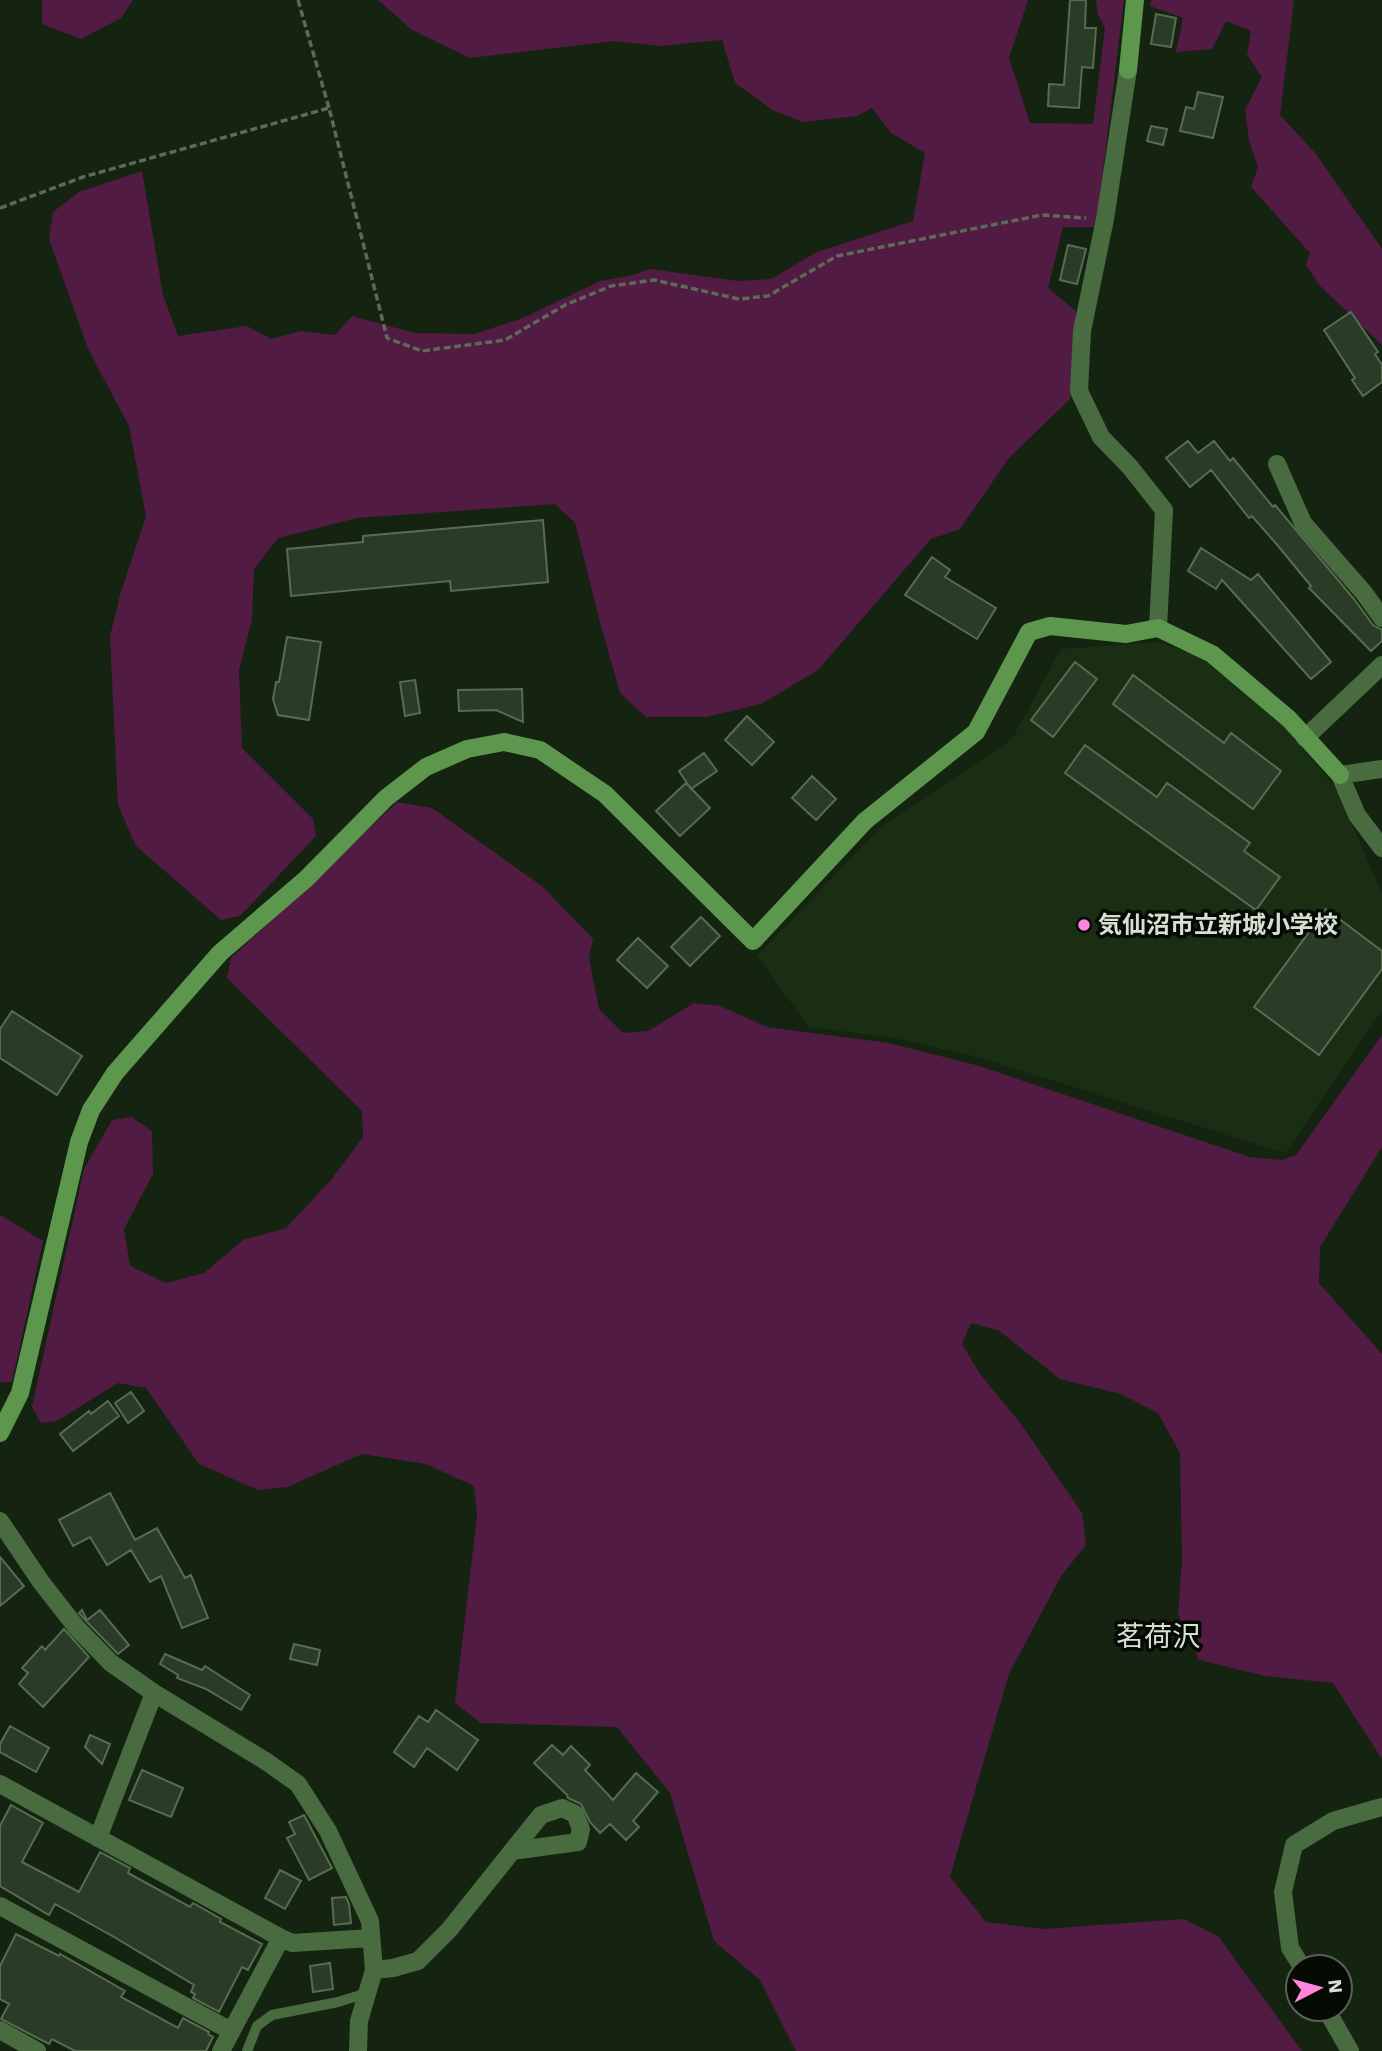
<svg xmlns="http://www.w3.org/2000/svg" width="1382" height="2051" font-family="'Work Sans','Noto Sans JP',sans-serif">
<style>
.built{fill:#1a2e14}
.green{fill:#511b44}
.building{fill:#2a3b26;stroke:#586b53;stroke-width:2}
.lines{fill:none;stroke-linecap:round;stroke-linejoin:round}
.path{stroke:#5c6a58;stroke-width:3.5;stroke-dasharray:7 3.5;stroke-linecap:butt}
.lane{stroke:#486c3f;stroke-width:10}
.street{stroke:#486c3f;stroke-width:18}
.secondary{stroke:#5d974d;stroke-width:18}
.poi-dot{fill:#ff85de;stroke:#050b04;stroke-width:2.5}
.labels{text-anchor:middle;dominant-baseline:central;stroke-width:7;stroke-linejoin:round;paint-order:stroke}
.poi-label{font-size:24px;font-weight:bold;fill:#d6e1d3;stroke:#050b04;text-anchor:start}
.quarter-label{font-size:28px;fill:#d6e1d3;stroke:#050b04}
</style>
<rect width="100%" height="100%" fill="#142410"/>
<path class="built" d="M 1158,642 L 1199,656 L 1276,717 L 1337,789 L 1382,894 L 1382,1011 L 1285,1153 L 978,1057 L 889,1037 L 809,1027 L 757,956 L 882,826 L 1012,739 L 1061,649 Z"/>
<path class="green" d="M 42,0 L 133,0 L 121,18 L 81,39 L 42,24 Z
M 378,0 L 1028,0 L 1009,58 L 1030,123 L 1093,124 L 1105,28 L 1098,15 L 1096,0 L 1124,0 L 1096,227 L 1063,227 L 1048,288 L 1077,312 L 1070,399 L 1009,458 L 960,529 L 931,539 L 818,670 L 761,704 L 706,717 L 646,717 L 620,693 L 600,622 L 575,523 L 555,504 L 357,518 L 278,538 L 254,569 L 252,620 L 239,670 L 242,748 L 313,819 L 316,836 L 240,916 L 221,920 L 136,846 L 118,805 L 110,636 L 120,595 L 146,516 L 129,426 L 88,349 L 49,239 L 53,212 L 79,192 L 142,171 L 163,295 L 178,336 L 247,326 L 271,339 L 301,331 L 335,335 L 352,316 L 415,333 L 474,334 L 523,318 L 600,281 L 630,276 L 650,269 L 738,281 L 771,279 L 817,252 L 913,221 L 925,153 L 891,133 L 872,108 L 857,116 L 803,122 L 774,111 L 735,83 L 722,40 L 660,46 L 615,41 L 470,58 L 412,30 Z
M 1151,0 L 1294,0 L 1280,115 L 1316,154 L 1382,249 L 1382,345 L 1320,286 L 1306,265 L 1310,253 L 1251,187 L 1258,167 L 1249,140 L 1245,110 L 1262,77 L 1247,55 L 1251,31 L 1226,21 L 1212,49 L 1176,52 L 1183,18 L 1150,6 Z
M 397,802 L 432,808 L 542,886 L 593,939 L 589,958 L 599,1009 L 623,1033 L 648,1031 L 694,1003 L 720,1006 L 767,1027 L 889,1043 L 976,1065 L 1250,1157 L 1282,1160 L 1296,1155 L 1382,1035 L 1382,1147 L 1320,1247 L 1319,1283 L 1382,1354 L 1382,1759 L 1333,1683 L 1265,1676 L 1199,1660 L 1178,1614 L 1182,1561 L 1180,1453 L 1158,1413 L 1121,1394 L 1060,1379 L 998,1330 L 971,1323 L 962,1344 L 980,1374 L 1021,1424 L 1082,1513 L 1086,1545 L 1061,1576 L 1009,1674 L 950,1877 L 986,1922 L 1043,1929 L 1183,1919 L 1218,1936 L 1302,2051 L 796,2051 L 760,1980 L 714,1941 L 670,1793 L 617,1727 L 481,1723 L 455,1703 L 477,1516 L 474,1486 L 426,1464 L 362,1454 L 287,1487 L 258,1490 L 199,1464 L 146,1388 L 118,1383 L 57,1421 L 41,1423 L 32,1407 L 84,1169 L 112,1120 L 131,1117 L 152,1131 L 153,1174 L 124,1229 L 130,1266 L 166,1283 L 204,1273 L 243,1240 L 286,1228 L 331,1180 L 363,1137 L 362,1111 L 227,978 L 231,958 Z
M 0,1215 L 43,1241 L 12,1382 L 0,1382 Z"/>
<path class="building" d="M 1070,0 L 1086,0 L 1085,28 L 1096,28 L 1093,68 L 1082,67 L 1079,108 L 1048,106 L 1049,84 L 1064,85 Z
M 1156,14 L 1176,18 L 1171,47 L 1151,44 Z
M 1198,92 L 1223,97 L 1213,138 L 1180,131 L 1186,107 L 1194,109 Z
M 1151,126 L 1167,129 L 1163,145 L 1147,141 Z
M 1068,245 L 1086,249 L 1077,284 L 1060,280 Z
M 1351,312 L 1378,352 L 1375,354 L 1382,365 L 1382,382 L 1363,396 L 1352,380 L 1355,378 L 1324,330 Z
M 1188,441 L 1198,453 L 1214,441 L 1230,461 L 1233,458 L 1273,507 L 1275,505 L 1354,599 L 1373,625 L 1382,630 L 1382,641 L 1371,651 L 1309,588 L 1311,586 L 1279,547 L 1252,516 L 1249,518 L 1211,470 L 1190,487 L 1166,458 Z
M 543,520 L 548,582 L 451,591 L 450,581 L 291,596 L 287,549 L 363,542 L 363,536 Z
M 1201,548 L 1251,580 L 1258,574 L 1331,662 L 1311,679 L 1222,580 L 1216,589 L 1188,571 Z
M 932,557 L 950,570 L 945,577 L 996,608 L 977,639 L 905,595 Z
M 287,637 L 321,642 L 309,720 L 278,715 L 273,699 L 276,682 L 279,682 Z
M 1075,662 L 1097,679 L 1053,737 L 1031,720 Z
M 1133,675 L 1224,743 L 1231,733 L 1281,771 L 1253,809 L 1113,704 Z
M 415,680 L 420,713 L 405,716 L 400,682 Z
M 522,689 L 523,722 L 496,710 L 459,711 L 458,690 Z
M 747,716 L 774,742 L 752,765 L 725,740 Z
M 1085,745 L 1157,797 L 1167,783 L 1250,843 L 1244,851 L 1280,877 L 1256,910 L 1065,773 Z
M 704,753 L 717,771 L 691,789 L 679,771 Z
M 812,776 L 836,799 L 816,820 L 792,798 Z
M 686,783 L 710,808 L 680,836 L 656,811 Z
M 1326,909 L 1382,951 L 1382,969 L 1319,1055 L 1254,1007 Z
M 701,917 L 720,936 L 690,966 L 671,947 Z
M 638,938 L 668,966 L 647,988 L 617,960 Z
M 12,1011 L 82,1056 L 57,1095 L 0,1058 L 0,1029 Z
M 131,1392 L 144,1411 L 128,1423 L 115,1403 Z
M 108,1401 L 119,1416 L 73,1451 L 60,1434 L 89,1411 L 91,1414 Z
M 110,1493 L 135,1540 L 157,1528 L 185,1578 L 191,1575 L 208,1618 L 182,1628 L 161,1576 L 150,1582 L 131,1550 L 107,1565 L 90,1537 L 73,1546 L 59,1520 Z
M 0,1557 L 24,1586 L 0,1606 Z
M 82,1610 L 87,1620 L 100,1610 L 129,1645 L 118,1654 L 86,1621 L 79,1613 Z
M 64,1629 L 89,1657 L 43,1707 L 19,1684 L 28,1673 L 22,1668 L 42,1646 L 45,1650 Z
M 294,1644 L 320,1650 L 317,1665 L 290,1659 Z
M 165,1654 L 202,1670 L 205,1666 L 250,1695 L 241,1710 L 206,1689 L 177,1678 L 178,1675 L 160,1664 Z
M 436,1710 L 478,1740 L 457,1770 L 427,1748 L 414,1767 L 394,1752 L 419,1716 L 428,1722 Z
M 10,1726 L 49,1748 L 36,1772 L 0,1752 L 0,1744 Z
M 90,1735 L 110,1744 L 102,1764 L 85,1747 Z
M 552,1745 L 563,1755 L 571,1746 L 590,1765 L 585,1770 L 613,1800 L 636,1773 L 658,1792 L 633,1821 L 639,1827 L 626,1840 L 610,1824 L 600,1833 L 590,1822 L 581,1804 L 568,1798 L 567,1795 L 534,1763 Z
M 142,1770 L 183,1788 L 171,1817 L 129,1800 Z
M 11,1805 L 43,1823 L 22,1862 L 79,1892 L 100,1852 L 130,1868 L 128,1873 L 190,1907 L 193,1903 L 221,1919 L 220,1922 L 262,1944 L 248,1970 L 242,1967 L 219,2012 L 193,1998 L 195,1994 L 191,1992 L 194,1985 L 114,1937 L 55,1904 L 49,1915 L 0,1886 L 0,1826 Z
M 304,1815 L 332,1868 L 309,1880 L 287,1838 L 295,1834 L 289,1822 Z
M 280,1870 L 301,1881 L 285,1909 L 265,1898 Z
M 346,1897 L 349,1904 L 351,1923 L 334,1925 L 332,1898 Z
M 16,1934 L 59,1956 L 60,1954 L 125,1991 L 121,1997 L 178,2028 L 183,2018 L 209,2032 L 208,2034 L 213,2037 L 206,2051 L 75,2051 L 52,2039 L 49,2044 L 1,2019 L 9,2004 L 0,1999 L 0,1966 Z
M 330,1963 L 333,1989 L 313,1992 L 310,1966 Z"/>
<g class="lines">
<path class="path" d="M 298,0 L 329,108
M 0,208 L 83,177 L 329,108 L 387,338 L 422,351 L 505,340 L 565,305 L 611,286 L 654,280 L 739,299 L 768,296 L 837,256 L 1042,215 L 1086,218"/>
<path class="lane" d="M 247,2051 L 257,2026 L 272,2015 L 338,2002 L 367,1993"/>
<path class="street" d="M 1128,70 L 1105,219 L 1082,331 L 1079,391 L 1101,437 L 1130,467 L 1164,510 L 1158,628
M 1277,464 L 1303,523 L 1364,593 L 1382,618
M 1305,738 L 1382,665
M 1382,769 L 1340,775 L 1357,815 L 1382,848
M 0,1521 L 41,1582 L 77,1628 L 111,1663 L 154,1693 L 267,1762 L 298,1784 L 328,1831 L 370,1921 L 374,1970 L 359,2021 L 358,2051
M 0,1784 L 281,1938 L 221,2051
M 98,1838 L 154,1693
M 0,1906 L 231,2031
M 281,1938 L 292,1943 L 371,1938
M 1302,1967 L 1290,1948 L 1283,1892 L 1294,1845 L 1333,1821 L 1382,1807
M 374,1970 L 393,1968 L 418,1961 L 449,1930 L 541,1815 L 562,1808 L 575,1814 L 581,1829 L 578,1842 L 512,1851
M 1326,2009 L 1350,2051
M 0,2030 L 37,2051"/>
<path class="secondary" d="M 1128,70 L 1135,0
M 0,1433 L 20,1393 L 79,1142 L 91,1110 L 115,1073 L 220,953 L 306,879 L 386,798 L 426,767 L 467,749 L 504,742 L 540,750 L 605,794 L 753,941 L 865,821 L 976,732 L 1029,632 L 1050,626 L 1126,634 L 1158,628 L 1212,654 L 1289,719 L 1340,775"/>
</g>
<circle class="poi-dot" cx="1084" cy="925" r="7"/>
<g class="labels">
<g class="poi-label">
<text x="1098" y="925">気仙沼市立新城小学校</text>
</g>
<g class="quarter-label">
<text x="1158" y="1636">茗荷沢</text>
</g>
</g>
<g transform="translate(1319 1988) rotate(84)"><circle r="33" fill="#050b04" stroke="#596157" stroke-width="2"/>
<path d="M0-5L12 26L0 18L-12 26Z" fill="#ff85de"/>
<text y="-10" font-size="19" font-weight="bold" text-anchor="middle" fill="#d6e1d3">N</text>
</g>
</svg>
